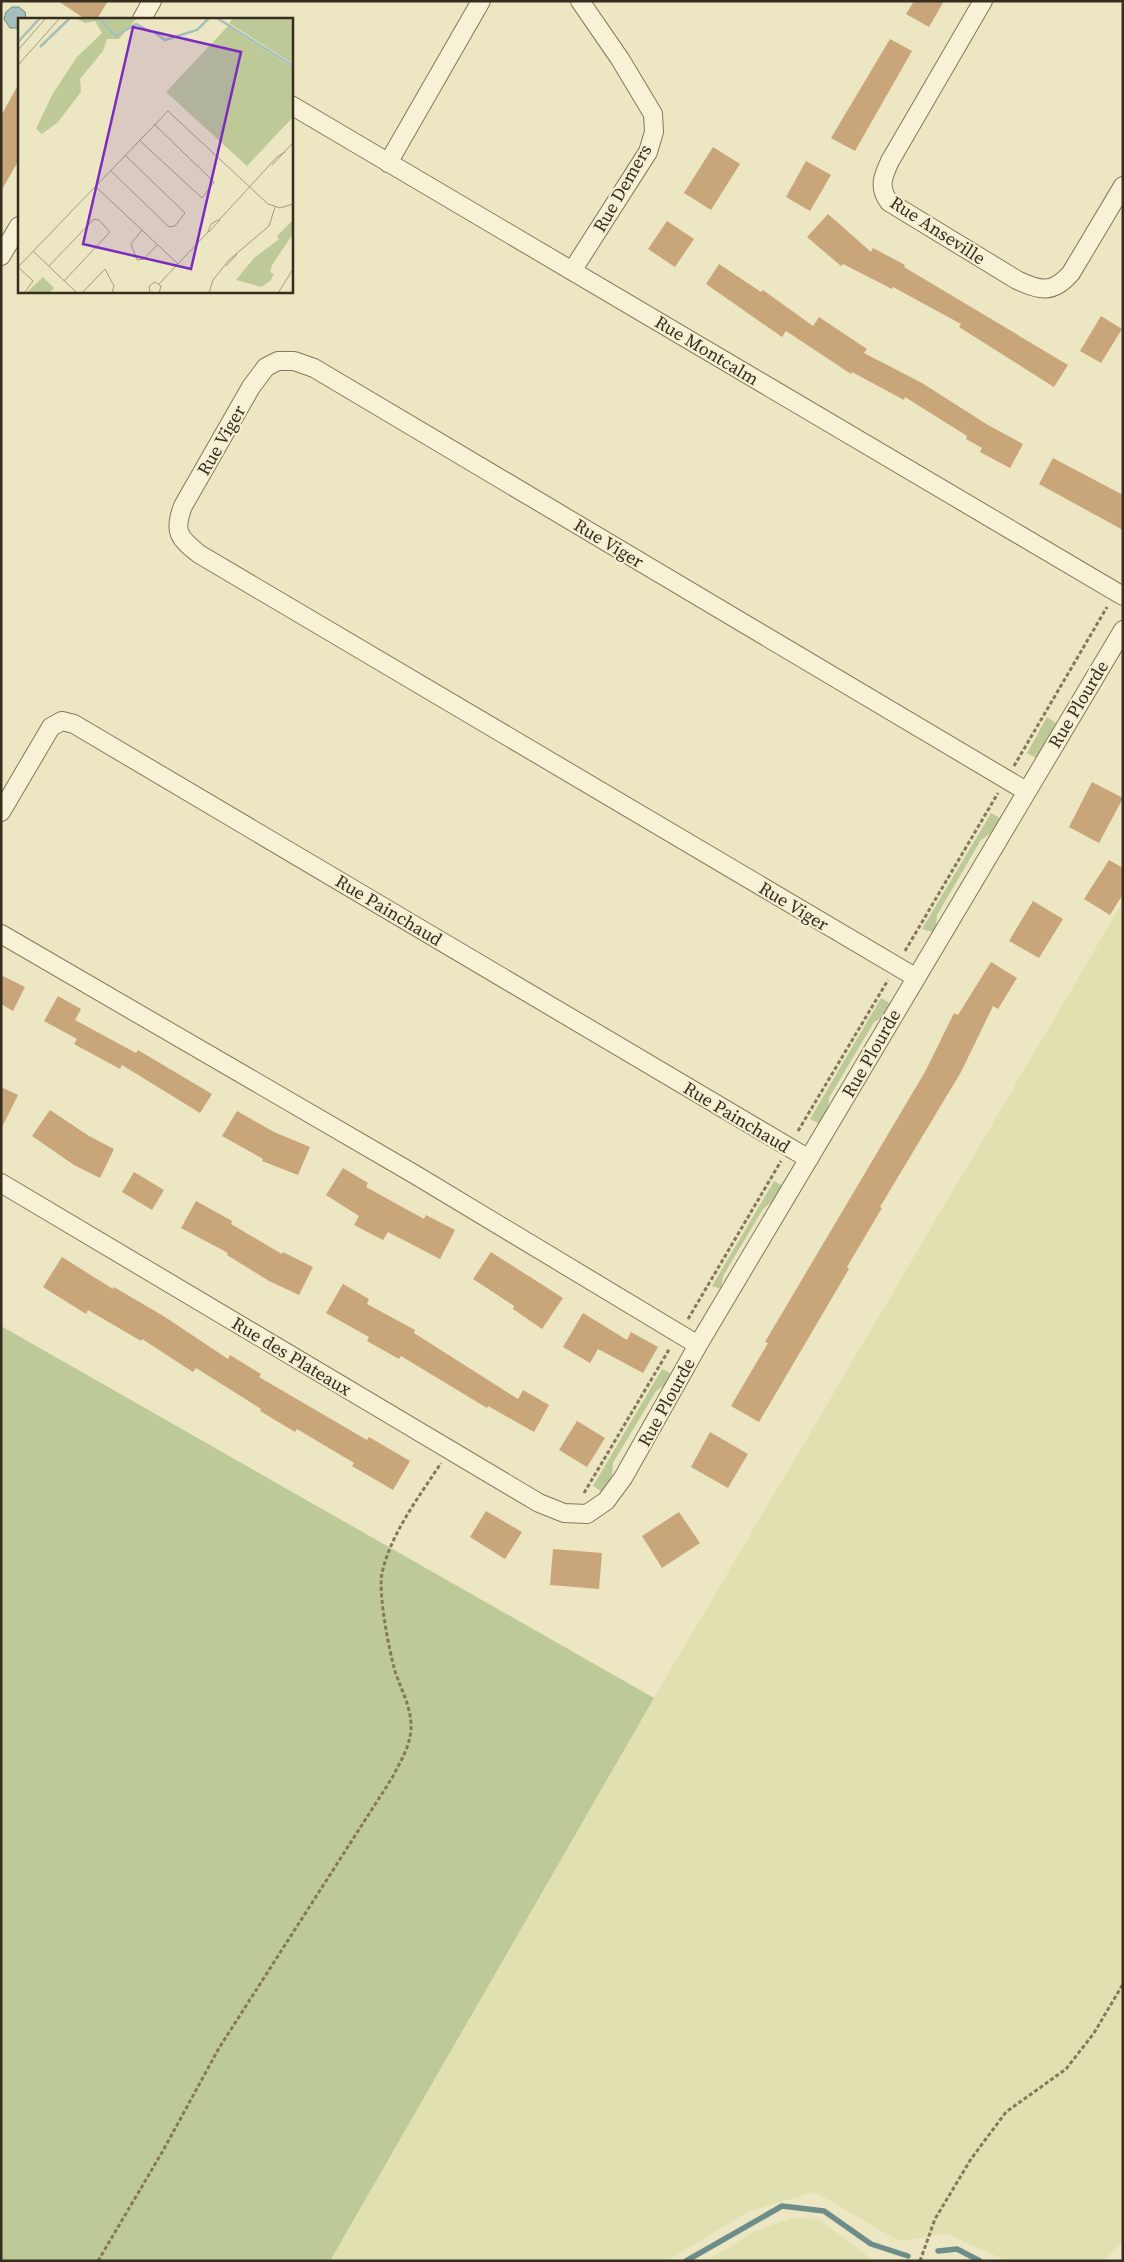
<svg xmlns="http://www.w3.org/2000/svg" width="1124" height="2262" font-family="'Source Serif 4',serif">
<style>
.farmland{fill:#e1e0b1}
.green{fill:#bdca97}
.water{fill:#a5bfbb;stroke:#6c8d89}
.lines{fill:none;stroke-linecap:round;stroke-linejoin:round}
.stream{stroke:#6c8d89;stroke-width:5.5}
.building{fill:#c9a67a}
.minor-casing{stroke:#86775b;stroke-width:20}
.path{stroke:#86775b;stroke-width:3;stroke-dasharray:4 2.5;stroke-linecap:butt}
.minor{stroke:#f7f2d6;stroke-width:18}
.labels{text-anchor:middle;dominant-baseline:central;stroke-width:4.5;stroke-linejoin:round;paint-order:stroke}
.street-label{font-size:18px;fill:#362d1e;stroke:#f4efd2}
.inset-river{fill:none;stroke:#a5bfbb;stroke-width:2.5}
.inset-road{fill:none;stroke:#a39c81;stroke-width:1}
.view{fill:#7b2cbf;fill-opacity:0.15;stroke:#7b2cbf;stroke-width:2.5}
.inset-edge{fill:none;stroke:#362d1e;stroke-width:2.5}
</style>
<rect width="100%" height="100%" fill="#ece6c3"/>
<path class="farmland" d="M 1123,902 L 1123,2241 L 1103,2261 L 1008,2261 L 947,2234 L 899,2241 L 815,2192 L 749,2211 L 667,2261 L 330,2261 L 654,1698 Z
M 792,2218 L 820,2220 L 874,2261 L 707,2261 L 753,2232 Z"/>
<path class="green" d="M 1047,717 L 1056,723 L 1036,758 L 1027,753 Z
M 991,813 L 1000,818 L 991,833 L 981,840 L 937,915 L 936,925 L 933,932 L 922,929 Z
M 881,998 L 891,1004 L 882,1018 L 874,1022 L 829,1098 L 828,1110 L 820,1124 L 810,1119 Z
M 774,1181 L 783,1186 L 775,1199 L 763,1209 L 723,1276 L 721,1289 L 712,1286 Z
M 1,1326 L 654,1698 L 330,2261 L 1,2261 Z
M 662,1369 L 672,1374 L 665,1385 L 656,1391 L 613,1463 L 612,1475 L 603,1492 L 593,1486 Z"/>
<path class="water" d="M 12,7 L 19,7 L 25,12 L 26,19 L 19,19 L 19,28 L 10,28 L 4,19 L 6,12 Z"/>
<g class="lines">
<path class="stream" d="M 938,2251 L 957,2249 L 980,2261
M 686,2261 L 782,2206 L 824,2211 L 871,2244 L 908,2256"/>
</g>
<path class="building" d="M 58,1 L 108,1 L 97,19 L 85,19 Z
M 914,1 L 944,1 L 929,27 L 906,14 Z
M 890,39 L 912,51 L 855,151 L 831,138 Z
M 19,83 L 19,160 L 1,191 L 1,116 Z
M 713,147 L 740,164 L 711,210 L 684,193 Z
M 806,161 L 831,175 L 810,211 L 786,197 Z
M 828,214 L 871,252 L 873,248 L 905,265 L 904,267 L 1068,365 L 1054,387 L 959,327 L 961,324 L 893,287 L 892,289 L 843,264 L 841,266 L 807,237 Z
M 667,221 L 694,239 L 675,267 L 648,249 Z
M 719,264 L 761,292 L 763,290 L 813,326 L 819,317 L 867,349 L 864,353 L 922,383 L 988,425 L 1023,444 L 1010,468 L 980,452 L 982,448 L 966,439 L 967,436 L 905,397 L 904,400 L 852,372 L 851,374 L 786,331 L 782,337 L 706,284 Z
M 1101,316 L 1122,329 L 1101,363 L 1080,351 Z
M 1053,458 L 1123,495 L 1123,530 L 1039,484 Z
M 1092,782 L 1123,798 L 1099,843 L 1069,827 Z
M 1109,860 L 1123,868 L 1123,894 L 1110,915 L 1084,899 Z
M 1033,901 L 1063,919 L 1039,958 L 1009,941 Z
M 991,962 L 1017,978 L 998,1009 L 993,1006 L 961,1072 L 880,1207 L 882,1208 L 847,1267 L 849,1269 L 759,1422 L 731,1406 L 768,1343 L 765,1342 L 926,1070 L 954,1013 L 958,1015 Z
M 1,975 L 25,987 L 13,1011 L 1,1004 Z
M 58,996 L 81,1009 L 75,1020 L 136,1053 L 138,1050 L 212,1094 L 200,1113 L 122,1065 L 120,1069 L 74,1044 L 77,1039 L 44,1021 Z
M 1,1087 L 18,1095 L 1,1129 Z
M 50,1110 L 89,1136 L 114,1149 L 100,1178 L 74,1165 L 32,1136 Z
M 237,1111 L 274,1132 L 310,1147 L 298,1175 L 262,1161 L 263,1159 L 222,1136 Z
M 343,1168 L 368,1183 L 366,1187 L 424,1219 L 426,1215 L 455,1230 L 440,1259 L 388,1232 L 383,1240 L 354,1225 L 359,1216 L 326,1195 Z
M 134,1172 L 164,1190 L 152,1210 L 122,1192 Z
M 196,1201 L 232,1221 L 231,1224 L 282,1254 L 283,1252 L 313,1267 L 299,1295 L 269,1281 L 227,1255 L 228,1253 L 181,1228 Z
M 491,1252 L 563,1298 L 542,1329 L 513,1309 L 514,1306 L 473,1279 Z
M 62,1257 L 113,1289 L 114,1287 L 165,1317 L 228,1359 L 230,1355 L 261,1374 L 259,1377 L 367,1440 L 369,1437 L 410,1461 L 393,1490 L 352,1466 L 354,1463 L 297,1429 L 295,1432 L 260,1411 L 261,1409 L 196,1368 L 193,1372 L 142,1339 L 141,1341 L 88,1310 L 86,1314 L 43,1287 Z
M 343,1284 L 369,1299 L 367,1304 L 415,1330 L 414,1333 L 518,1399 L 523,1390 L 549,1405 L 534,1432 L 488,1406 L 487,1408 L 401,1356 L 399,1359 L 367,1341 L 369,1337 L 326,1313 Z
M 583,1313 L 627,1340 L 631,1332 L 658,1347 L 643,1373 L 598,1349 L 590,1363 L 563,1347 Z
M 577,1421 L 605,1438 L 587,1467 L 559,1450 Z
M 710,1432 L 748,1454 L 728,1488 L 691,1467 Z
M 486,1511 L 522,1532 L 505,1559 L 470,1537 Z
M 679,1512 L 700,1543 L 662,1568 L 642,1536 Z
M 553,1549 L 602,1553 L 599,1589 L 550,1585 Z"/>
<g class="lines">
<defs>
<path id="minor" d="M 983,1 L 890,161 C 883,176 878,187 889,202 L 1017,280 C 1040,291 1053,294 1071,273 L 1123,186
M 142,19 L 152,1
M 291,105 L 1123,596
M 388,163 L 481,1
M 1,256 L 19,226
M 572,271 L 648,152 L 654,132 L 653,114 L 620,59 L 580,1
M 1,812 L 51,727 L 62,721 L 74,724 L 809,1159
M 1,934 L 414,1174 L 698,1345
M 915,977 L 199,554 C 179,538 173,532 183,506 L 251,387 L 266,367 L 278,361 L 294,361 L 314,368 L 1026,791
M 1,1183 L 539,1503 L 564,1513 L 587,1514 L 606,1501 L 623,1478 L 698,1345 L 1123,630"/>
</defs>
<use href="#minor" class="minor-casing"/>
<path class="path" d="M 1014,766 L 1107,607
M 905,951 L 998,793
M 798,1131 L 888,980
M 688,1319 L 781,1161
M 584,1493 L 670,1348
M 98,2261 L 164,2149 L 219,2048 L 392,1778 C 400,1762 410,1747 411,1729 C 412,1708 401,1690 395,1671 C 389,1650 378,1594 382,1573 C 391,1533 419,1497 441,1463
M 920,2261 L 935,2219 L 971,2159 L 1006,2112 L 1066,2069 L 1094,2033 L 1123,1984"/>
<use href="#minor" class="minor"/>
</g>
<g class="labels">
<g class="street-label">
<text transform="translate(622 188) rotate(-60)">Rue Demers</text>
<text transform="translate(938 230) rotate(33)">Rue Anseville</text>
<text transform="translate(707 350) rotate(31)">Rue Montcalm</text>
<text transform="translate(221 440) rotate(-60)">Rue Viger</text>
<text transform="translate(609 543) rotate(31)">Rue Viger</text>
<text transform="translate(1078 704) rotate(-59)">Rue Plourde</text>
<text transform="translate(794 906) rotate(31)">Rue Viger</text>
<text transform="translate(389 910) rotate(31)">Rue Painchaud</text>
<text transform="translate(871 1053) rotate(-60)">Rue Plourde</text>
<text transform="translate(737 1117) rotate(31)">Rue Painchaud</text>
<text transform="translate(292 1356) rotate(31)">Rue des Plateaux</text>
<text transform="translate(666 1402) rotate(-61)">Rue Plourde</text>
</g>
</g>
<g transform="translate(18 18)">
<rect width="275" height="275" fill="#ece6c3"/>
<path d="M 57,0 L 119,0 L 101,21 L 89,21 L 85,33 L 62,61 L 63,74 L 40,104 L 24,116 L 18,111 L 34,77 L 59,39 L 84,15 L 77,3 L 67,5 ZM 216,0 L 275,0 L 275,46 L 211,5 ZM 210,8 L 275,50 L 275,99 L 229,148 L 148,74 ZM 275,202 L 275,216 L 254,247 L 252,254 L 256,256 L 252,263 L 243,269 L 218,262 L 236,240 L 261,221 L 259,218 ZM 25,259 L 36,270 L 31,275 L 8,275 Z" fill="#bdca97"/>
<path class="inset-river" d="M 75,0 L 82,1 L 98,18 L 118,6 L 133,14M 199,0 L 275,48M 136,14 L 147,22 L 179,12 L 191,0M 0,24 L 22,0M 22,29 L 52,0"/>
<path class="inset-road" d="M 0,32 L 28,0M 0,47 L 42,0M 121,122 L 184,180 L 196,164 L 136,106M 254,147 L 275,125M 92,152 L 151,209 L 157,208 L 167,195 L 107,137M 77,168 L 160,246M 124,212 L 113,226 L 119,242 L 126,241 L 139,227M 191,214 L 202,202M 15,233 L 59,275M 31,248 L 76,201 L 81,202 L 92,214 L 46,263M 208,248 L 219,236M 0,249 L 150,93 L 250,186 L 262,190 L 275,186M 0,249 L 15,263 L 6,275M 141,266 L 190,214 L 193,206 L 202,201 L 259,139 L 267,134M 64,275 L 87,251 L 96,268 L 94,275M 132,275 L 131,268 L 137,264 L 143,268 L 141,275M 191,275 L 195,262 L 211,242 L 251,208 L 257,189M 260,275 L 275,251"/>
<path class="view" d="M 115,9 L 223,34 L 173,251 L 65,226 Z"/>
<rect width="275" height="275" class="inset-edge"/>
</g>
<rect width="1124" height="2262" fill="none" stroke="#362d1e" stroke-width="5"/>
</svg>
